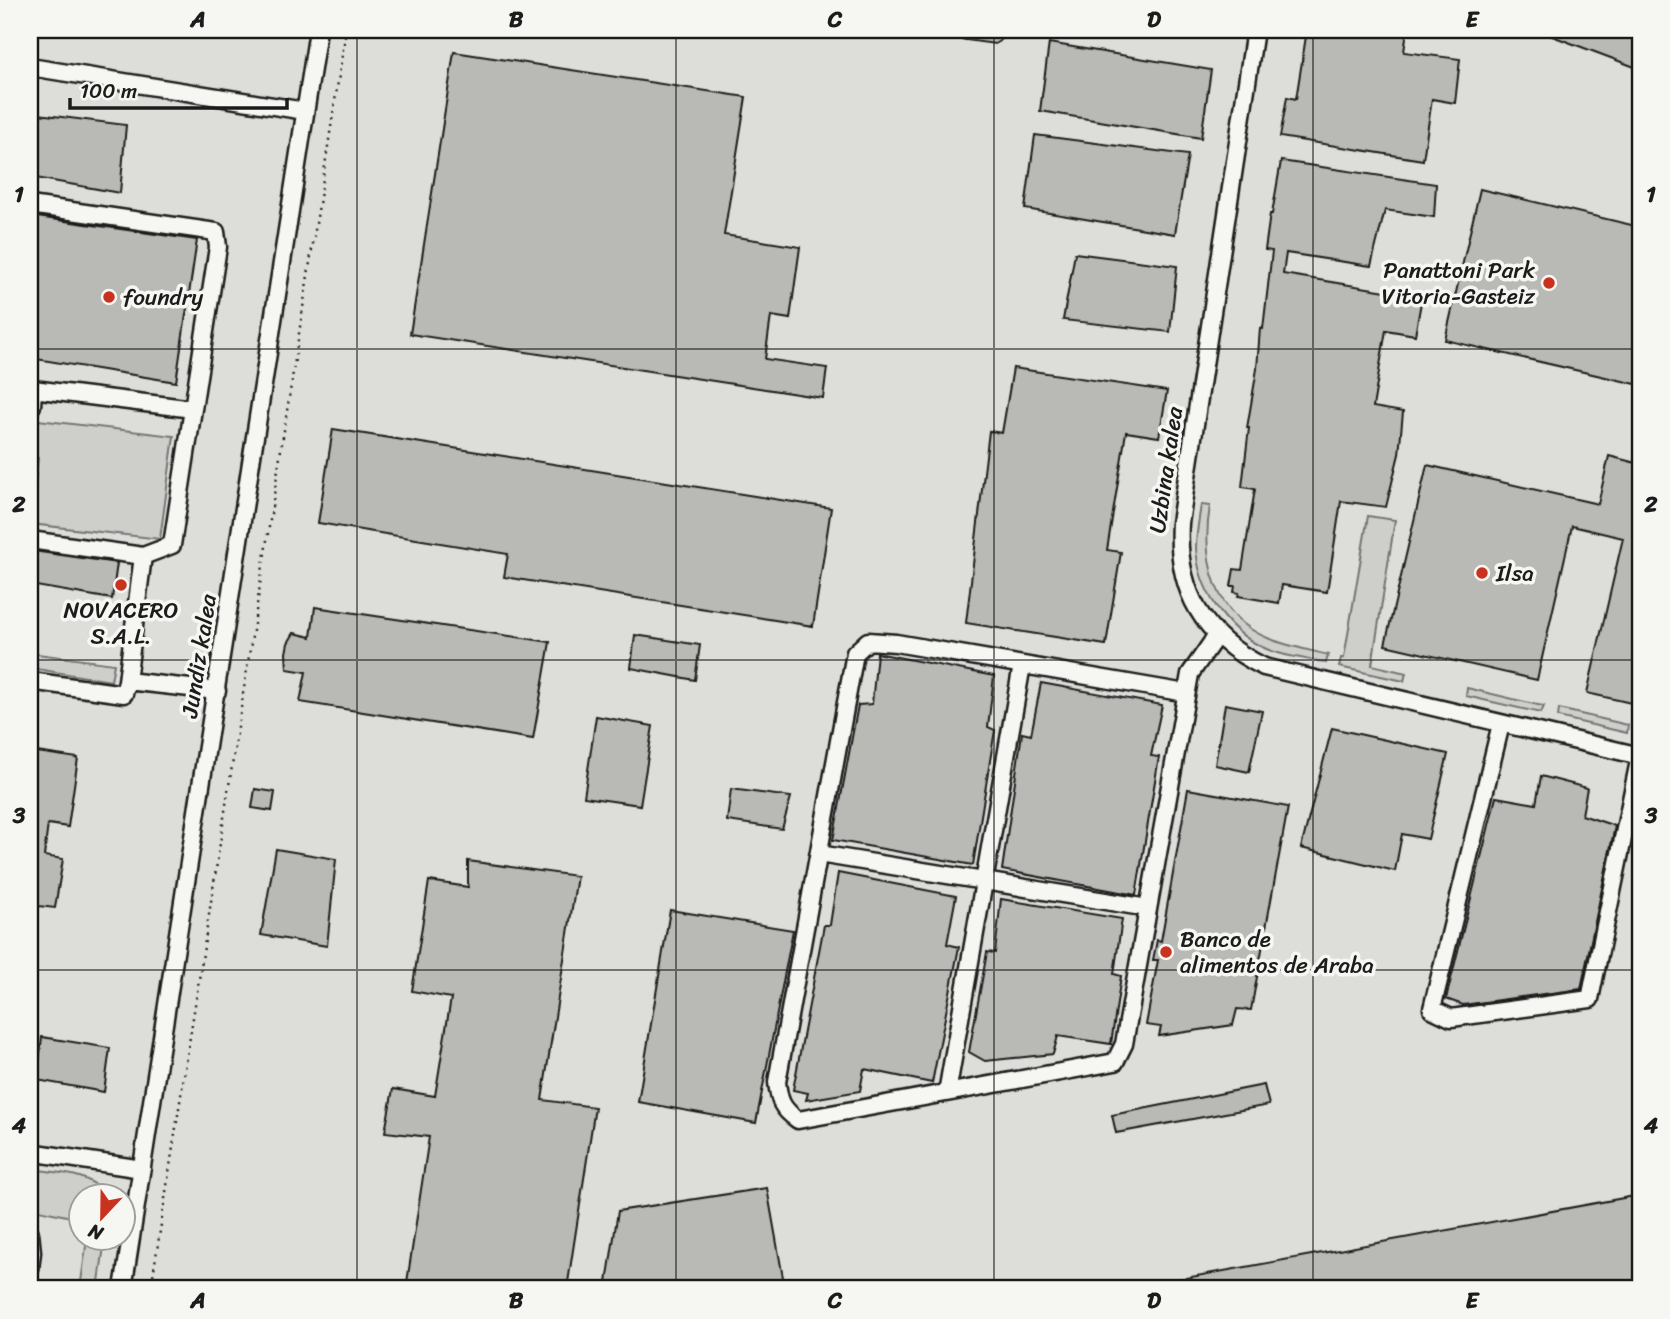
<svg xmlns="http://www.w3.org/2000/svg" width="1670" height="1319" font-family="Sriracha,sans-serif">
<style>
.built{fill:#ddddda;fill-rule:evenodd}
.green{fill:#cececb;stroke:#757574;stroke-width:2}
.building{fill:#b9b9b6;stroke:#1c1c1c;stroke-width:2}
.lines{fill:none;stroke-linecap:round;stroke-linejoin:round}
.minor-casing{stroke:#1c1c1c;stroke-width:21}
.path{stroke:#1c1c1c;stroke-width:2.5;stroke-dasharray:2 5;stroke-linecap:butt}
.minor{stroke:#f6f6f2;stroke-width:16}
.grid{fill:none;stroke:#1c1c1c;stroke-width:2;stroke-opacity:0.55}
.poi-dot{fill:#c8321e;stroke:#f6f6f2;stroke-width:2.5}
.labels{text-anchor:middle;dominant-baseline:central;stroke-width:7;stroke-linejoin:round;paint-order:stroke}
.poi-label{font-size:23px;fill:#1c1c1c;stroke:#f6f6f2;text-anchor:start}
.street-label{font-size:23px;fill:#1c1c1c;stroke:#f6f6f2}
.neatline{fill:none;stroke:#1c1c1c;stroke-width:2.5}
.grid-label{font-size:23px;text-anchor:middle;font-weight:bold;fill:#1c1c1c}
</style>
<rect width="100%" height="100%" fill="#edede9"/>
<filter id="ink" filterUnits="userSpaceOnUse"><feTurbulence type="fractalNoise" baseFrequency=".0143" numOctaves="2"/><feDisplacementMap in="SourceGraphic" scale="14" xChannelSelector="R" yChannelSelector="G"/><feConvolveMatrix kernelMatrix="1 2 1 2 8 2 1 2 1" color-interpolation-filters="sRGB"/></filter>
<g filter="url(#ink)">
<path class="built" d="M 30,30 L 1640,30 L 1640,1289 L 30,1289 ZM 80,1196 L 122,1196 L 122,1238 L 80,1238 Z"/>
<path class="green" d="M 30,419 L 174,436 L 160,539 L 31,524 L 38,458 L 30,457 Z
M 1201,505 L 1210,506 C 1201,560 1214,617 1270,639 C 1288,646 1309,650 1328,655 L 1326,663 C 1304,658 1278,656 1258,645 C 1224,627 1198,587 1196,548 C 1196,534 1199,519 1201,505 Z
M 1368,516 L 1395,520 L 1372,665 L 1406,673 L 1404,681 L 1339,667 L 1341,658 L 1344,658 Z
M 30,653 L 114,664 L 111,681 L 30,668 Z
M 1467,688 L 1538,705 L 1544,706 L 1541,713 L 1466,696 Z
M 1559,709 L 1628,725 L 1627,733 L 1558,717 Z
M 30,1169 C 56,1173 91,1172 107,1196 L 80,1196 L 80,1219 L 30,1208 Z
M 87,1239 L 105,1239 L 98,1289 L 80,1289 Z"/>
<path class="building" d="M 945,30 L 1015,30 L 995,44 L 944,37 Z
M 1307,30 L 1407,30 L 1404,52 L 1460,59 L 1455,103 L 1432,99 L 1423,160 L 1280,137 L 1287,97 L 1296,99 Z
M 1539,30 L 1640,30 L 1640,69 L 1539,31 Z
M 1049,43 L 1211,70 L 1201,138 L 1040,111 Z
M 454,52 L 746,97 L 724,235 L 800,247 L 790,319 L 771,316 L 765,359 L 827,368 L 823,398 L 410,334 Z
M 30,113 L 126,125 L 120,193 L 30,177 Z
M 1035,135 L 1188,155 L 1175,234 L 1025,209 Z
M 1281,161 L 1436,184 L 1434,217 L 1385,210 L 1371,266 L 1286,253 L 1283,274 L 1422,297 L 1415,335 L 1386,330 L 1373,407 L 1403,412 L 1399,454 L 1386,507 L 1341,501 L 1327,592 L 1282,585 L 1279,603 L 1238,596 L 1239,593 L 1234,592 L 1235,586 L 1231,586 L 1234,569 L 1242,570 L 1255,489 L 1242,487 L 1249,428 L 1247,428 L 1257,369 L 1260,328 L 1263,329 L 1272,251 L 1265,250 L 1270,214 L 1272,214 Z
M 1480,189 L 1640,227 L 1640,385 L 1445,340 Z
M 30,216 L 197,240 L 176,382 L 30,358 Z
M 1075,253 L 1177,266 L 1170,332 L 1063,320 Z
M 1013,368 L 1167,391 L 1159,437 L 1126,432 L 1107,550 L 1121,552 L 1106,645 L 966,623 L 989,431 L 1002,433 Z
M 333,429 L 831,508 L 813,626 L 504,577 L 508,554 L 318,523 Z
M 1609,456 L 1640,464 L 1640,705 L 1587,693 L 1623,538 L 1572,526 L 1537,680 L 1385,645 L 1427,465 L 1598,504 Z
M 33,551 L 117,563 L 112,599 L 30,585 Z
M 315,607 L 550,642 L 533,739 L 300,702 L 306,672 L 287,669 L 286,653 L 288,643 L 294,633 L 311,637 Z
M 635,635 L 700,645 L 695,680 L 631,668 Z
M 877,653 L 994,676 L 988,727 L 995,730 L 973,865 L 833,840 L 858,705 L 872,704 Z
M 1041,683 L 1162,705 L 1151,756 L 1159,757 L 1136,895 L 1002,870 L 1022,733 L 1031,735 Z
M 1225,704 L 1262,711 L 1249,772 L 1215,765 Z
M 596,716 L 653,726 L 640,805 L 584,797 Z
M 1332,728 L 1448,754 L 1428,839 L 1402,834 L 1395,871 L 1301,848 Z
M 30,751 L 78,758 L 68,827 L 48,824 L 44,856 L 63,859 L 55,908 L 30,905 Z
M 1541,776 L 1587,788 L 1582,815 L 1615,826 L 1581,989 L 1463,1005 L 1446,999 L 1496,797 L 1536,804 Z
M 255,789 L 275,792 L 272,811 L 252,808 Z
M 731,789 L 791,797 L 782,829 L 727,821 Z
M 1188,789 L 1288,807 L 1251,1010 L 1237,1009 L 1233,1025 L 1159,1036 L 1161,1027 L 1146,1025 L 1158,960 L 1153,960 L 1157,940 L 1161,941 Z
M 276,849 L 336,859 L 327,946 L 261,935 Z
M 468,861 L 577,876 L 542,1100 L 595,1107 L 567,1289 L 406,1289 L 429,1137 L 385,1132 L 393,1089 L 435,1096 L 451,998 L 412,991 L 429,881 L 468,887 Z
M 838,873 L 956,896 L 947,944 L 959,947 L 932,1083 L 864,1069 L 860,1091 L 806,1100 L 808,1093 L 793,1090 L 824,925 L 830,925 Z
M 1001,899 L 1122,919 L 1114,974 L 1121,976 L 1111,1044 L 1058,1036 L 1053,1054 L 985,1061 L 969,1052 L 987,952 L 995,953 Z
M 670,910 L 793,930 L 756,1123 L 638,1102 Z
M 42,1037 L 110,1048 L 104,1092 L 37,1080 Z
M 1264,1085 L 1269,1105 L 1116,1133 L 1112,1115 Z
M 767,1188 L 785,1289 L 606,1289 L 618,1211 Z
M 1640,1195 L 1640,1289 L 1158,1289 L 1158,1283 Z"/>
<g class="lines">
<defs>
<path id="minor" d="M 1255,30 L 1180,523 C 1176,591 1203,637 1264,667 L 1640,756
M 30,67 L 305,111
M 30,205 L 216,232 L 218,247 L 172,545 L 143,556 L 127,681 L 217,691
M 30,406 L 32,406 L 33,389 L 193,409
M 30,540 L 143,556
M 30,681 L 124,694 L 127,681
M 1186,693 L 896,643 L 868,641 L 855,653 L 777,1082 C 779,1101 782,1109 798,1120 L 1115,1062 L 1124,1044 L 1190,674 L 1217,635
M 1501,724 L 1432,1009 L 1451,1018 L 1590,999 L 1640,756
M 819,854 L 1148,908
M 947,1093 L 1022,665
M 30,1152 L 142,1169
M 30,1233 L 32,1252 L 30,1269
M 123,1289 L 318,30"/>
</defs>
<use href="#minor" class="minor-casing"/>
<path class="path" d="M 151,1289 L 346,30"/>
<use href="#minor" class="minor"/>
</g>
</g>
<path class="grid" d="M 357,30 L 357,1289M 676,30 L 676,1289M 994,30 L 994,1289M 1313,30 L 1313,1289M 30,349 L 1640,349M 30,660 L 1640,660M 30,970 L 1640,970"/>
<g class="poi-dot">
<circle cx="1549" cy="283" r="7"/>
<circle cx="109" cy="297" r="7"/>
<circle cx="1482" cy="573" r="7"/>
<circle cx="121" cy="585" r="7"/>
<circle cx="1166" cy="952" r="7"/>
</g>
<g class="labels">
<g class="poi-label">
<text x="1535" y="270" text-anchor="end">Panattoni Park<tspan x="1535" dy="26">Vitoria-Gasteiz</tspan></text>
<text x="123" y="297">foundry</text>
<text x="1496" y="573">Ilsa</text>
<text x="121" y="610" text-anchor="middle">NOVACERO<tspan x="121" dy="26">S.A.L.</tspan></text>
<text x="1180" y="939">Banco de<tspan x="1180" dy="26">alimentos de Araba</tspan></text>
</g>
<g class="street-label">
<text transform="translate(1166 470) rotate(-82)">Uzbina kalea</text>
<text transform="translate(199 656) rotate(-81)">Jundiz kalea</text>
</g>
</g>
<rect width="1670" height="1319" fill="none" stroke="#f6f6f2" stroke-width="77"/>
<g transform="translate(102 1217) rotate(202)"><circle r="33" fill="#f6f6f2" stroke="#9f9f9c" stroke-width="2"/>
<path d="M0-5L12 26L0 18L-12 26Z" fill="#c8321e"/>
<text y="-10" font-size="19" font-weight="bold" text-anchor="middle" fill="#1c1c1c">N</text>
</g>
<path d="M70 98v10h217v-10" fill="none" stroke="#1c1c1c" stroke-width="3.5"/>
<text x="80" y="98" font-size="21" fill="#1c1c1c" stroke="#f6f6f2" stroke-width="5" paint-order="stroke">100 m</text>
<rect x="38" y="38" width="1594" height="1242" class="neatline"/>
<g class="grid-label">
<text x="198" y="27">A</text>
<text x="516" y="27">B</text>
<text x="835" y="27">C</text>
<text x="1154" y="27">D</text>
<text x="1472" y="27">E</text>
<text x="19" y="202">1</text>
<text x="1651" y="202">1</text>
<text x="19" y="512">2</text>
<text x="1651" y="512">2</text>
<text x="19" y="823">3</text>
<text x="1651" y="823">3</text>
<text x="19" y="1133">4</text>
<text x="1651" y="1133">4</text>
<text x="198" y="1308">A</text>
<text x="516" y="1308">B</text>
<text x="835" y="1308">C</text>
<text x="1154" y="1308">D</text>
<text x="1472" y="1308">E</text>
</g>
</svg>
